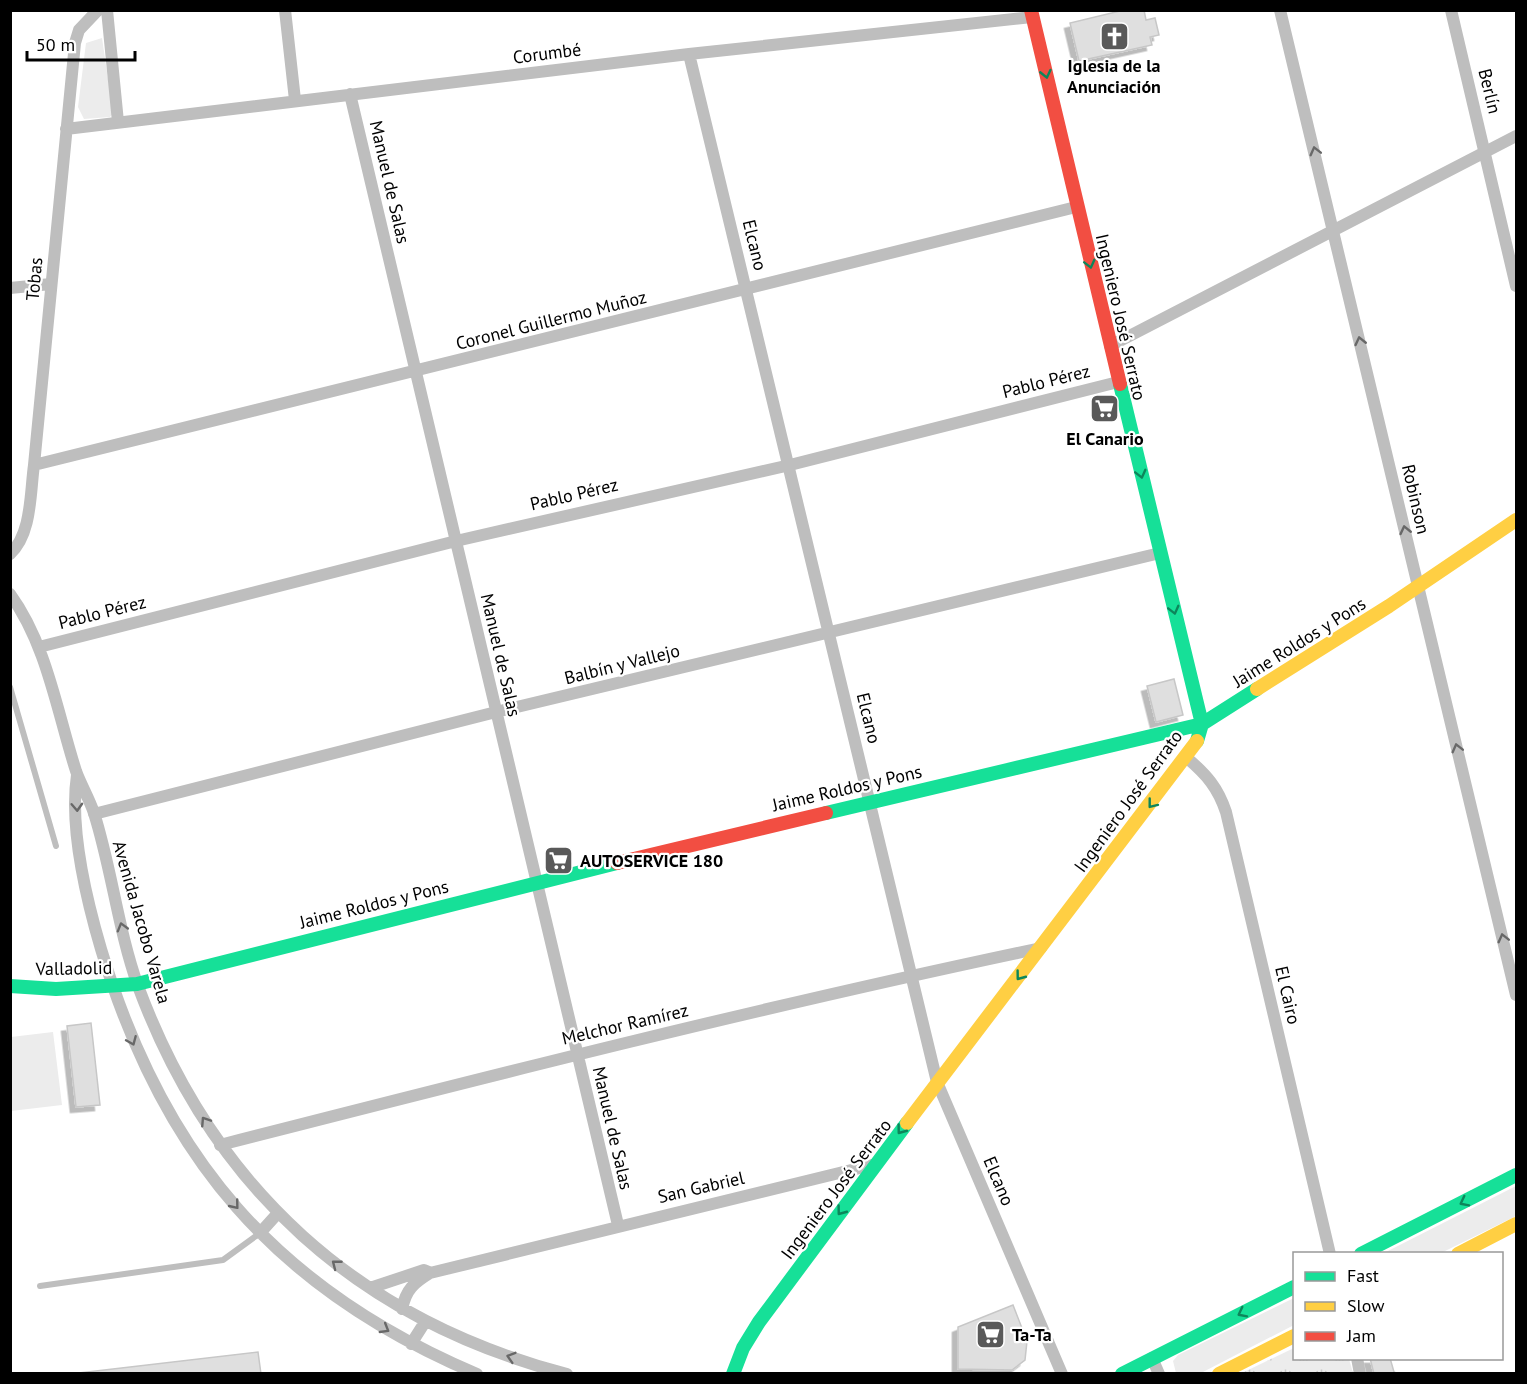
<svg xmlns="http://www.w3.org/2000/svg" width="1527" height="1384" font-family="'PT Sans',sans-serif">
<style>
.green{fill:#ececec}
.park{fill:url(#park-tufts)}
.building{fill:#dfdfdf;stroke:#c7c7c7;stroke-width:1.5;filter:url(#shadow)}
.lines{fill:none;stroke-linecap:round;stroke-linejoin:round}
.lane{stroke:#bebebe;stroke-width:6}
.street{stroke:#bebebe;stroke-width:12}
.fast{stroke:#16e098;stroke-width:14}
.slow{stroke:#ffcf43;stroke-width:14}
.jam{stroke:#f24e42;stroke-width:14}
.oneway{stroke:#0d865b}
.oneway2{stroke:#686868}
.labels{text-anchor:middle;dominant-baseline:central;stroke-width:4.5;stroke-linejoin:round;paint-order:stroke}
.street-label{font-size:18px;fill:#000;stroke:#fff}
.poi-label{font-size:18px;font-weight:bold;fill:#000;stroke:#fff}
</style>
<defs>
<pattern id="park-tufts" width="24" height="20" patternUnits="userSpaceOnUse" patternTransform="scale(1.5)"><rect width="24" height="20" fill="#ececec"/><path d="M3 7l-1-3M5 7V3M7 7l1-3M15 17l-1-3M17 17v-4M19 17l1-3" fill="none" stroke="#c9c9c9"/></pattern>
<filter id="shadow"><feDropShadow dx="-5.5" dy="5.5" stdDeviation="0" flood-color="#0004"/></filter>
</defs>
<rect width="100%" height="100%" fill="#fff"/>
<path class="green" d="M 102,38 L 113,113 L 110,117 L 84,119 L 78,107 L 86,43 Z
M 53,1032 L 62,1105 L 11,1111 L 11,1037 Z
M 1516,1186 L 1516,1216 L 1441,1253 L 1382,1254 Z
M 1294,1298 L 1294,1325 L 1201,1373 L 1176,1373 L 1173,1361 L 1178,1355 Z"/>
<path class="park" d="M 1294,1348 L 1294,1358 L 1349,1359 L 1353,1373 L 1242,1373 Z"/>
<path class="building" d="M 1124,10 L 1144,10 L 1146,20 L 1155,18 L 1159,35 L 1150,37 L 1152,45 L 1079,61 L 1070,23 Z
M 1174,679 L 1183,715 L 1156,722 L 1147,686 Z
M 91,1023 L 100,1105 L 76,1107 L 67,1026 Z
M 1013,1305 L 1027,1341 L 1025,1360 L 1012,1370 L 958,1369 L 958,1327 Z
M 258,1352 L 261,1374 L 70,1374 Z
M 1370,1358 L 1390,1358 L 1394,1372 L 1398,1374 L 1374,1374 Z"/>
<g class="lines">
<path class="lane" d="M 10,687 L 56,846
M 40,1286 L 223,1260 L 260,1233"/>
<path class="street" d="M 107,10 L 118,122
M 285,10 L 295,100
M 1280,10 L 1516,995
M 1451,10 L 1516,286
M 689,54 L 937,1082 L 1062,1374
M 350,94 L 618,1225
M 66,129 L 689,54 L 1032,17
M 10,288 L 51,284
M 1110,346 L 1516,136
M 34,465 L 1076,207
M 10,554 C 32,534 30,493 34,465 L 75,43 L 79,30 L 98,10
M 10,594 C 47,645 57,712 76,771 C 81,785 89,798 94,813 C 112,870 118,930 138,986 C 213,1189 359,1320 567,1374
M 39,647 L 456,541 L 790,465 L 1118,382
M 1187,758 C 1207,775 1218,788 1226,812 L 1330,1254
M 77,775 C 69,828 86,898 101,949 C 163,1157 276,1289 477,1374
M 94,814 L 496,712 L 1160,553
M 220,1145 C 493,1075 765,1006 1041,948
M 260,1233 L 278,1213
M 370,1288 L 424,1270 L 429,1272
M 402,1309 C 406,1289 414,1283 430,1273 L 876,1164
M 411,1344 L 425,1322
M 1152,1358 L 1159,1374
M 1357,1358 L 1360,1374"/>
<path class="fast" d="M 1120,384 L 1202,724 L 1197,741
M 826,813 L 1202,724 L 1257,689
M 10,986 L 56,989 L 137,984 L 617,863
M 1361,1254 L 1516,1175
M 733,1374 L 743,1348 L 759,1322 L 907,1123
M 1122,1374 L 1294,1287"/>
<path class="slow" d="M 1257,689 L 1389,606 L 1516,520
M 907,1123 L 1197,741
M 1458,1254 L 1516,1224
M 1219,1374 L 1294,1336"/>
<path class="jam" d="M 1031,10 L 1120,384
M 617,863 L 826,813"/>
</g>
<defs><path id="oneway-chevron" d="M-2-3.5L2.5 0L-2 3.5" fill="none" stroke-width="1.6" stroke-linecap="round" stroke-linejoin="round" transform="scale(1.5)"/></defs>
<g class="oneway">
<use href="#oneway-chevron" transform="translate(1046 74) rotate(77)"/>
<use href="#oneway-chevron" transform="translate(1090 264) rotate(76)"/>
<use href="#oneway-chevron" transform="translate(1141 474) rotate(76)"/>
<use href="#oneway-chevron" transform="translate(1174 610) rotate(76)"/>
<use href="#oneway-chevron" transform="translate(1152 804) rotate(128)"/>
<use href="#oneway-chevron" transform="translate(1020 976) rotate(127)"/>
<use href="#oneway-chevron" transform="translate(901 1130) rotate(127)"/>
<use href="#oneway-chevron" transform="translate(1464 1202) rotate(153)"/>
<use href="#oneway-chevron" transform="translate(841 1211) rotate(127)"/>
<use href="#oneway-chevron" transform="translate(1242 1313) rotate(153)"/>
</g>
<g class="oneway2">
<use href="#oneway-chevron" transform="translate(1315 151) rotate(-104)"/>
<use href="#oneway-chevron" transform="translate(1360 341) rotate(-103)"/>
<use href="#oneway-chevron" transform="translate(1405 530) rotate(-103)"/>
<use href="#oneway-chevron" transform="translate(1457 748) rotate(-104)"/>
<use href="#oneway-chevron" transform="translate(77 807) rotate(87)"/>
<use href="#oneway-chevron" transform="translate(122 927) rotate(-106)"/>
<use href="#oneway-chevron" transform="translate(1503 938) rotate(-104)"/>
<use href="#oneway-chevron" transform="translate(132 1041) rotate(67)"/>
<use href="#oneway-chevron" transform="translate(205 1121) rotate(-123)"/>
<use href="#oneway-chevron" transform="translate(235 1205) rotate(51)"/>
<use href="#oneway-chevron" transform="translate(336 1264) rotate(-142)"/>
<use href="#oneway-chevron" transform="translate(385 1329) rotate(31)"/>
<use href="#oneway-chevron" transform="translate(511 1357) rotate(-163)"/>
</g>
<defs>
<symbol id="church-square" viewBox="-11 -11 22 22"><rect x="-9" y="-9" width="18" height="18" rx="4" fill="#595959" stroke="#fff"/><path d="M-1.2-6h2.4v3.5h3.3v2.4h-3.3V6h-2.4V-.1h-3.3v-2.4h3.3Z" fill="#fff"/></symbol>
<symbol id="supermarket-square" viewBox="-11 -11 22 22"><rect x="-9" y="-9" width="18" height="18" rx="4" fill="#595959" stroke="#fff"/><path d="M-6-5.5h2.5l.6 2H6L4.5 2H-2.5L-4.4-4H-6ZM-1.5 3.2a1.3 1.3 0 1 0 .1 0ZM3 3.2a1.3 1.3 0 1 0 .1 0Z" fill="#fff"/></symbol>
</defs>
<g fill-rule="evenodd">
<use href="#church-square" x="1098" y="20" width="33" height="33"/>
<use href="#supermarket-square" x="1088" y="392" width="33" height="33"/>
<use href="#supermarket-square" x="542" y="844" width="33" height="33"/>
<use href="#supermarket-square" x="974" y="1318" width="33" height="33"/>
</g>
<g class="labels">
<g class="street-label">
<text transform="translate(547 53) rotate(-7)">Corumbé</text>
<text transform="translate(1490 91) rotate(76)">Berlín</text>
<text transform="translate(390 182) rotate(77)">Manuel de Salas</text>
<text transform="translate(755 245) rotate(76)">Elcano</text>
<text transform="translate(34 279) rotate(-85)">Tobas</text>
<text transform="translate(1121 317) rotate(77)">Ingeniero José Serrato</text>
<text transform="translate(551 320) rotate(-14)">Coronel Guillermo Muñoz</text>
<text transform="translate(1046 381) rotate(-14)">Pablo Pérez</text>
<text transform="translate(574 494) rotate(-13)">Pablo Pérez</text>
<text transform="translate(1416 499) rotate(77)">Robinson</text>
<text transform="translate(102 612) rotate(-14)">Pablo Pérez</text>
<text transform="translate(1299 642) rotate(-32)">Jaime Roldos y Pons</text>
<text transform="translate(501 655) rotate(77)">Manuel de Salas</text>
<text transform="translate(622 664) rotate(-14)">Balbín y Vallejo</text>
<text transform="translate(869 718) rotate(76)">Elcano</text>
<text transform="translate(847 788) rotate(-13)">Jaime Roldos y Pons</text>
<text transform="translate(1128 801) rotate(-54)">Ingeniero José Serrato</text>
<text transform="translate(374 904) rotate(-14)">Jaime Roldos y Pons</text>
<text transform="translate(142 922) rotate(74)">Avenida Jacobo Varela</text>
<text transform="translate(74 968) rotate(-1)">Valladolid</text>
<text transform="translate(1288 995) rotate(77)">El Cairo</text>
<text transform="translate(625 1024) rotate(-13)">Melchor Ramírez</text>
<text transform="translate(613 1128) rotate(77)">Manuel de Salas</text>
<text transform="translate(999 1181) rotate(67)">Elcano</text>
<text transform="translate(701 1187) rotate(-13)">San Gabriel</text>
<text transform="translate(836 1189) rotate(-53)">Ingeniero José Serrato</text>
</g>
<g class="poi-label">
<text x="1114" y="65">Iglesia de la<tspan x="1114" dy="21">Anunciación</tspan></text>
<text x="1105" y="438">El Canario</text>
<text x="580" y="860" text-anchor="start">AUTOSERVICE 180</text>
<text x="1012" y="1334" text-anchor="start">Ta-Ta</text>
</g>
</g>
<rect width="1527" height="1384" fill="none" stroke="#000000" stroke-width="24"/>
<rect x="1293" y="1252" width="210" height="108" fill="#ffffff" stroke="#999999" stroke-width="1.5"/>
<rect x="1305" y="1272" width="30" height="9" fill="#16e098" stroke="#999999" stroke-width="1.5"/>
<text x="1347" y="1282" font-size="18" fill="#000000">Fast</text>
<rect x="1305" y="1302" width="30" height="9" fill="#ffcf43" stroke="#999999" stroke-width="1.5"/>
<text x="1347" y="1312" font-size="18" fill="#000000">Slow</text>
<rect x="1305" y="1332" width="30" height="9" fill="#f24e42" stroke="#999999" stroke-width="1.5"/>
<text x="1347" y="1342" font-size="18" fill="#000000">Jam</text>
<path d="M27 51v9h108v-9" fill="none" stroke="#000000" stroke-width="3"/>
<text x="36" y="51" font-size="18" fill="#000000" stroke="#ffffff" stroke-width="4.5" paint-order="stroke">50 m</text>
</svg>
